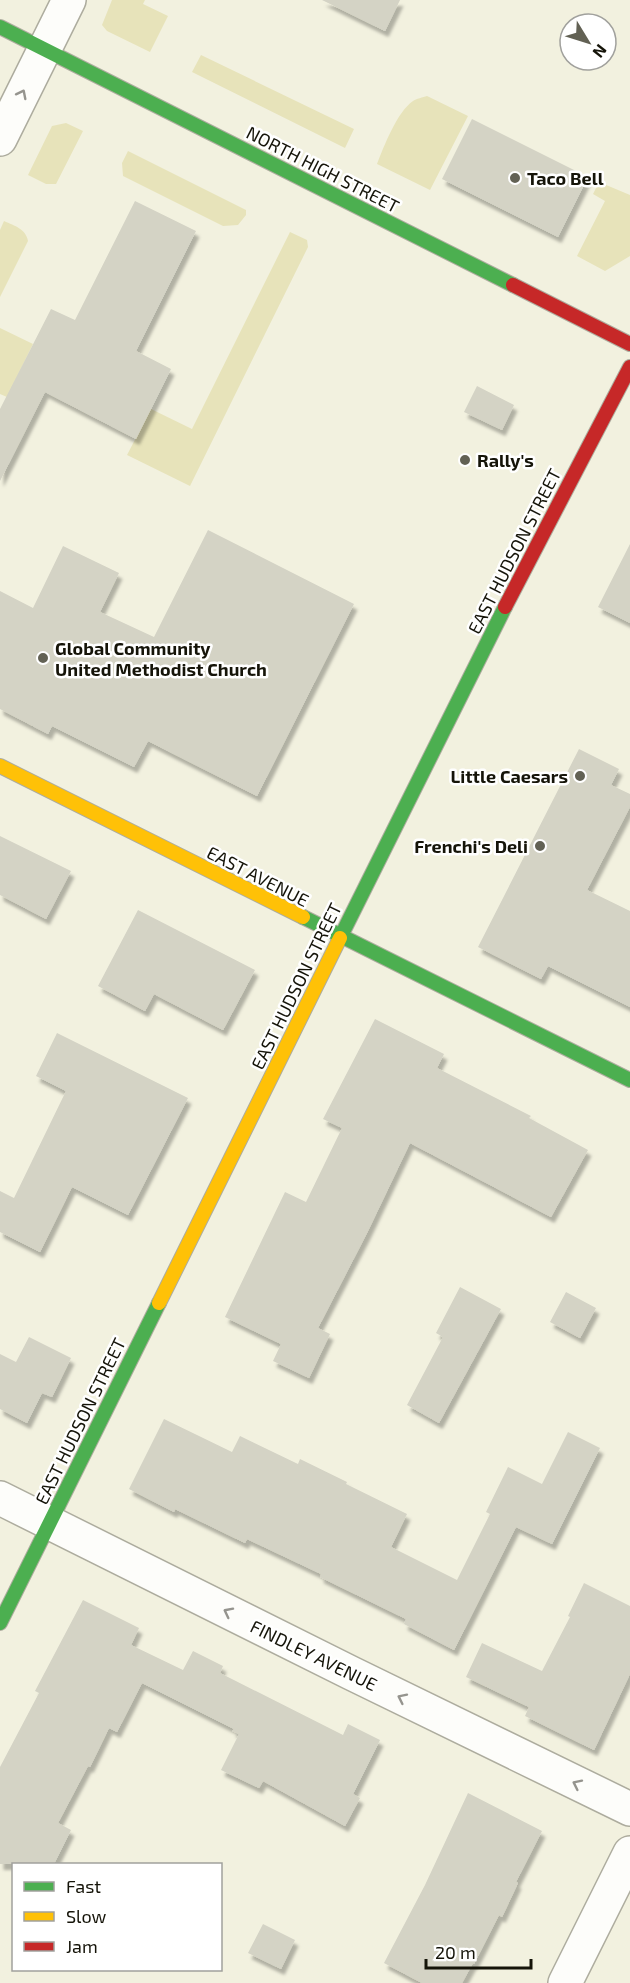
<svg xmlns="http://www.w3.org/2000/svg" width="630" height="1983" font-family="'Exo 2',sans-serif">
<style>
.grass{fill:#e7e3ba}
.building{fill:#d4d3c5;filter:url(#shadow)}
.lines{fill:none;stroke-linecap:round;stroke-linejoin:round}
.street-casing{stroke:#adac9e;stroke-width:36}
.fast-casing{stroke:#adac9e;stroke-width:16}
.slow-casing{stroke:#adac9e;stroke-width:16}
.jam-casing{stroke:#adac9e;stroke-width:16}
.street{stroke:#fdfdfa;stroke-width:33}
.fast{stroke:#4caf50;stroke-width:14}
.slow{stroke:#ffc107;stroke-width:14}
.jam{stroke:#c62828;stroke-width:14}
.oneway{stroke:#95948e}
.poi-dot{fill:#626154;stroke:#fff;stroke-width:2}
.labels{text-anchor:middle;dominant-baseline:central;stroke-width:5;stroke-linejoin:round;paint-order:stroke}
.street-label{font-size:18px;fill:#151409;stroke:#fff}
.poi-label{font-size:18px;font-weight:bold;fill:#151409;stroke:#fff;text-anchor:start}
</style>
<defs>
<filter id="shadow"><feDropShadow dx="3.5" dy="6" stdDeviation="1.5" flood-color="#0004"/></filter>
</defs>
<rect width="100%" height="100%" fill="#f2f1df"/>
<path class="grass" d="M 112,0 L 145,0 L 143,4 L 168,16 L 150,52 L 107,31 L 102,25 Z
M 201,55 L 354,129 L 345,148 L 192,72 Z
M 427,96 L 468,116 L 430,190 L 377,164 C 384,146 397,112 413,101 C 416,99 423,97 427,96 Z
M 66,123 L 83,131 L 56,184 L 46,184 L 28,175 L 52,126 Z
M 128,151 L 246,210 L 246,215 L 238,225 L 223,226 L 123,176 L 122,163 Z
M 599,182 L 630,195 L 630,256 L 605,271 L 577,256 L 605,201 L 593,194 Z
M 4,221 C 15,226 26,229 28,241 L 0,297 L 0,230 Z
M 290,232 L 307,240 L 308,247 L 190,486 L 127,455 L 151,409 L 192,429 Z
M 0,328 L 33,344 L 7,397 L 0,394 Z"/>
<path class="building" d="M 322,0 L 400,0 L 385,31 Z
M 472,119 L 588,177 L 558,237 L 442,179 Z
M 135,201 L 196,231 L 136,351 L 171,369 L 136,439 L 45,392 L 0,481 L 0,409 L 51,309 L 75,320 Z
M 477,386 L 514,405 L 502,430 L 464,412 Z
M 208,530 L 354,604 L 257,796 L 148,741 L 134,767 L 52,726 L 48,734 L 0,709 L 0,591 L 33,608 L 63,546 L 119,573 L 100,612 L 154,637 Z
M 630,544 L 630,623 L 598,607 Z
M 579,749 L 619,769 L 611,785 L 630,794 L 630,807 L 587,890 L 630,911 L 630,1007 L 548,966 L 541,979 L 478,947 Z
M 0,836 L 71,871 L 46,919 L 0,895 Z
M 138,910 L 255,970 L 223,1030 L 154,994 L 145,1011 L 98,986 Z
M 375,1019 L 444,1054 L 437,1068 L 531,1116 L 529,1118 L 588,1150 L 551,1217 L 410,1143 L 367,1233 L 318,1328 L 330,1334 L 309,1378 L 273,1361 L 281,1344 L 225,1317 L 285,1192 L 306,1202 L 342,1128 L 323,1119 Z
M 57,1033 L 188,1098 L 128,1215 L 72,1187 L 40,1252 L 0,1232 L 0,1191 L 14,1198 L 66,1091 L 36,1076 Z
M 460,1287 L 501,1309 L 439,1423 L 407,1405 L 443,1337 L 436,1333 Z
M 566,1292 L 596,1308 L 580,1338 L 550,1322 Z
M 29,1337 L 71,1358 L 52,1397 L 42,1393 L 27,1423 L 0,1409 L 0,1354 L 16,1362 Z
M 164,1419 L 232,1452 L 240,1436 L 298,1464 L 300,1459 L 347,1482 L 346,1484 L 407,1514 L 391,1547 L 457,1580 L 490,1514 L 486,1512 L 508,1467 L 542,1484 L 568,1432 L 600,1448 L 552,1544 L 516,1527 L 454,1650 L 404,1624 L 406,1619 L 320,1577 L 321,1574 L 247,1539 L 245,1543 L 175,1509 L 174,1512 L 129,1489 Z
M 584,1583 L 630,1606 L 630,1674 L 594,1750 L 525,1716 L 529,1707 L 466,1677 L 482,1643 L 542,1671 L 570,1617 L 568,1616 Z
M 83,1600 L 139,1628 L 131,1645 L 183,1670 L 193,1651 L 223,1666 L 220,1673 L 343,1735 L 348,1724 L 380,1740 L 353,1794 L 360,1798 L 345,1826 L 263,1781 L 259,1788 L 221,1770 L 239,1734 L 232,1731 L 234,1729 L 142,1683 L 117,1732 L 109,1728 L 90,1767 L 88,1766 L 58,1823 L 71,1830 L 54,1864 L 0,1864 L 0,1767 L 39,1693 L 35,1691 Z
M 468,1793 L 542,1831 L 516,1882 L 518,1883 L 502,1917 L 499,1915 L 474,1964 L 473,1963 L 462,1983 L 422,1983 L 384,1963 L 425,1885 Z
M 263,1924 L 295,1940 L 281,1969 L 248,1953 Z"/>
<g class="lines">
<defs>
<path id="street" d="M 0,139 L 69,0
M 0,1498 L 351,1673 L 630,1809
M 565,1983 L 630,1853"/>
<path id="fast" d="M 0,27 L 513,285
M 303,917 L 630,1080
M 340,938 L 505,607
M 0,1623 L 159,1303"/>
<path id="slow" d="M 0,766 L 303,917
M 159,1303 L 340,938"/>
<path id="jam" d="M 513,285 L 630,344
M 505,607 L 630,367"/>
</defs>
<use href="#street" class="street-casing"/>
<use href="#fast" class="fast-casing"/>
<use href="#slow" class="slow-casing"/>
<use href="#jam" class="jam-casing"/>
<use href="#street" class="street"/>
<use href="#fast" class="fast"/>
<use href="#slow" class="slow"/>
<use href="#jam" class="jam"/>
</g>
<defs><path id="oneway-chevron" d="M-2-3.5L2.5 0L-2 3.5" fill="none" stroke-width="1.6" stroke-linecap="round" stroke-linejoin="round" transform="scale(1.5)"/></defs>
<g class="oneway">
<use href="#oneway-chevron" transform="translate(22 94) rotate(-63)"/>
<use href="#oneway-chevron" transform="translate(228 1612) rotate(-153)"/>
<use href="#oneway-chevron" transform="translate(402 1698) rotate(-154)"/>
<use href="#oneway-chevron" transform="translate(577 1784) rotate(-154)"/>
</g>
<g class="poi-dot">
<circle cx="515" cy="178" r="6"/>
<circle cx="465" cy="460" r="6"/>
<circle cx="43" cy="658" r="6"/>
<circle cx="580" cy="776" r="6"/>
<circle cx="540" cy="846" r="6"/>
</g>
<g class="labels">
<g class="street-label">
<text transform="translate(323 169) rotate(27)">NORTH HIGH STREET</text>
<text transform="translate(514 551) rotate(-63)">EAST HUDSON STREET</text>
<text transform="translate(258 876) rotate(27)">EAST AVENUE</text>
<text transform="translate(296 986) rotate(-64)">EAST HUDSON STREET</text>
<text transform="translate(80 1421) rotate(-64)">EAST HUDSON STREET</text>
<text transform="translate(314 1655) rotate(26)">FINDLEY AVENUE</text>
</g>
<g class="poi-label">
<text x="527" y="178">Taco Bell</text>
<text x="477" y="460">Rally's</text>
<text x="55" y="648">Global Community<tspan x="55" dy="21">United Methodist Church</tspan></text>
<text x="568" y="776" text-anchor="end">Little Caesars</text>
<text x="528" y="846" text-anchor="end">Frenchi's Deli</text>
</g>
</g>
<rect x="12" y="1863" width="210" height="108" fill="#ffffff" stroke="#a1a19d" stroke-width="1.5"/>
<rect x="24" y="1882" width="30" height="9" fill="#4caf50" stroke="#a1a19d" stroke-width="1.5"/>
<text x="66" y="1893" font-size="18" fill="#151409">Fast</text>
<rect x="24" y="1912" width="30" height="9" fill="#ffc107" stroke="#a1a19d" stroke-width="1.5"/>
<text x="66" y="1923" font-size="18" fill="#151409">Slow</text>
<rect x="24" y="1942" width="30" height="9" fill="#c62828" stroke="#a1a19d" stroke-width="1.5"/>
<text x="66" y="1953" font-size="18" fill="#151409">Jam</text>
<g transform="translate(588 42) rotate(128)"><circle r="28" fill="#ffffff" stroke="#a1a19d" stroke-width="1.5"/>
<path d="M0-4.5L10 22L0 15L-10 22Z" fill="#626154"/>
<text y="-9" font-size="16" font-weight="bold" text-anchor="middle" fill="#151409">N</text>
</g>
<path d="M426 1959v9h105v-9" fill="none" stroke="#151409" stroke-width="3"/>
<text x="435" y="1959" font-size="18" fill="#151409" stroke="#ffffff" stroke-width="4.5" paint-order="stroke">20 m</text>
</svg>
